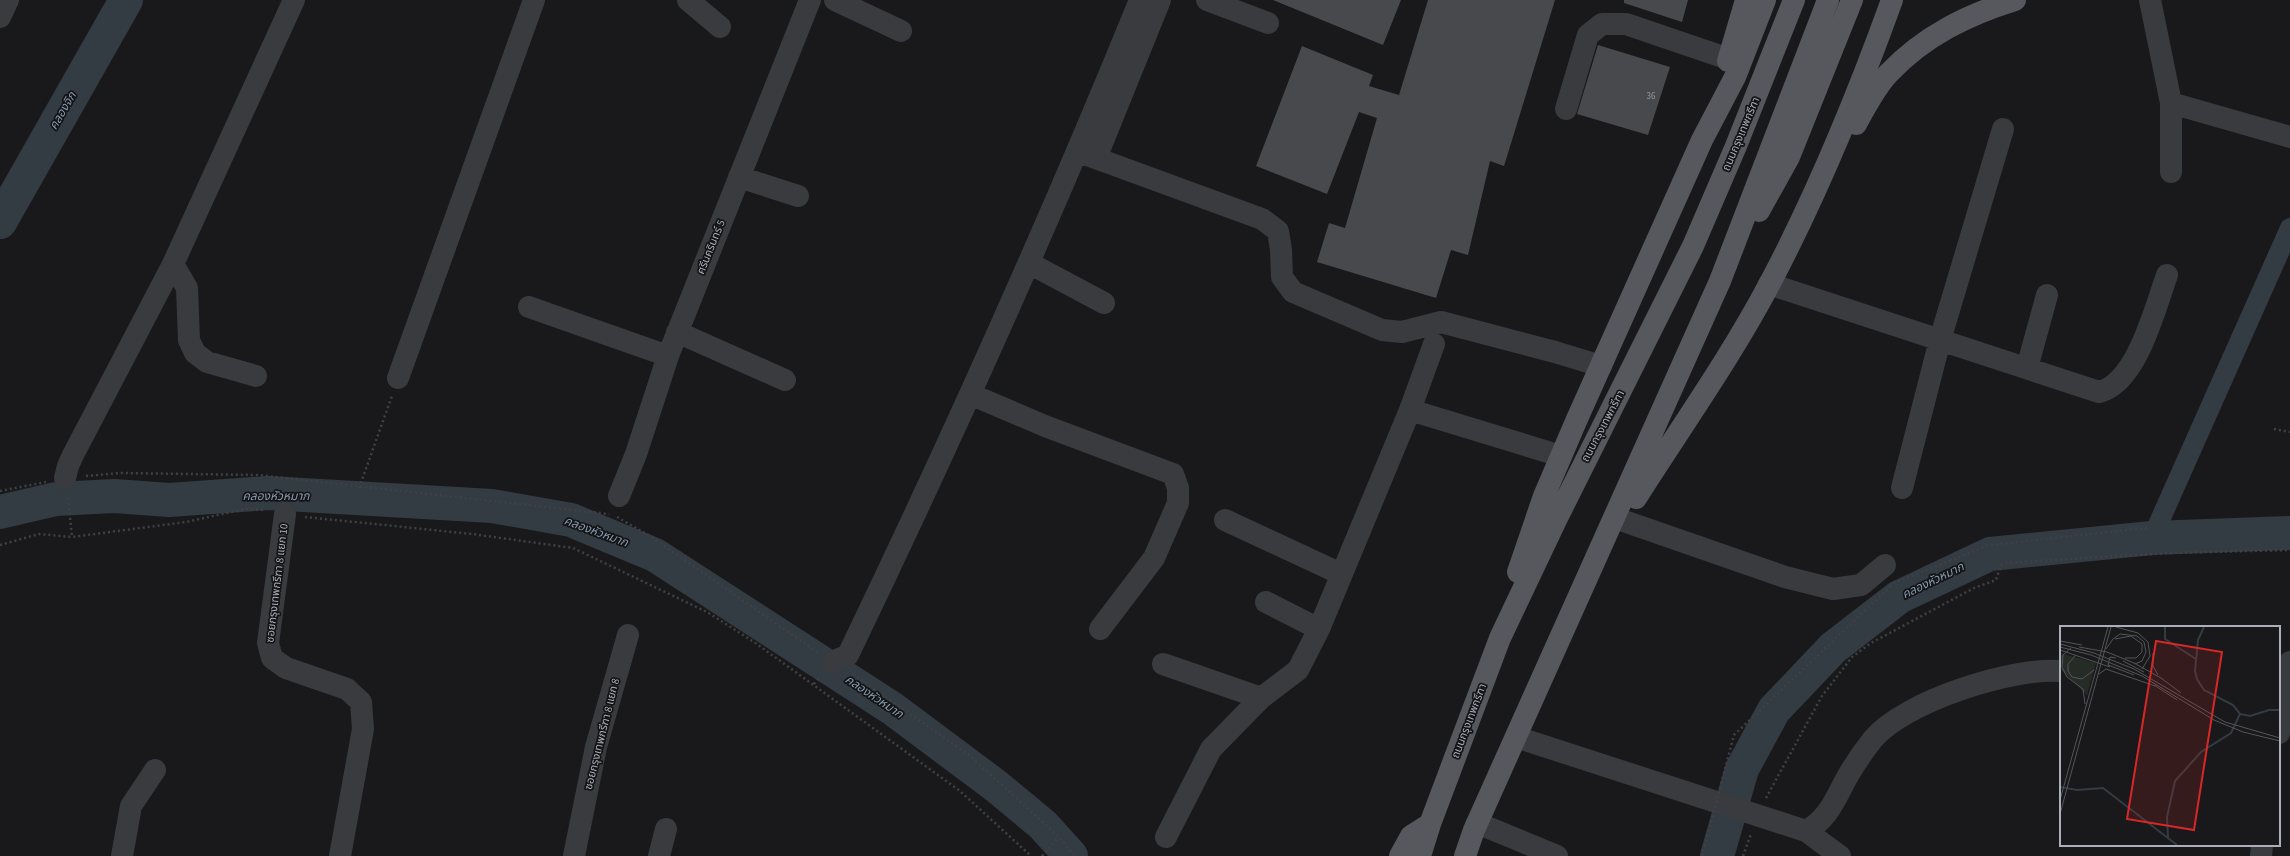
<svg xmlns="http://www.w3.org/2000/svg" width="2290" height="856" font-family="'Source Sans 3','Noto Sans Thai',sans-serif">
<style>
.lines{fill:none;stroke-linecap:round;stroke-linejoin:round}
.canal{stroke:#333b43;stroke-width:20}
.river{stroke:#333b43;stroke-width:34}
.building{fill:#48494d}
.path{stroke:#404146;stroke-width:2.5;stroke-dasharray:2 3;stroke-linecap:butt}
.minor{stroke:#3a3b3f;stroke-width:22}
.major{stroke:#56585e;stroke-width:22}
.path-bridge{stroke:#404146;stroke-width:2.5;stroke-dasharray:2 3;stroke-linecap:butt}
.labels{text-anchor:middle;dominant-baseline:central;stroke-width:3.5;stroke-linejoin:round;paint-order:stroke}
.number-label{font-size:9px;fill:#93969e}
.street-label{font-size:11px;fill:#acafb9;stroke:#141416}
.water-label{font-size:12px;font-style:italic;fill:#879bb1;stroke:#141416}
.inset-river{fill:none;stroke:#333b43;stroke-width:2}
.inset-road{fill:none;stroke:#54555a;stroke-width:1}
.view{fill:#d62828;fill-opacity:0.15;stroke:#d62828;stroke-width:2}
.inset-edge{fill:none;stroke:#acafb9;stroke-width:2}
</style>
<rect width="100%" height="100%" fill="#19191b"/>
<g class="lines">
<path class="canal" d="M 2152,538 L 2290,228"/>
<path class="river" d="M 0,222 L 126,0
M 0,512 L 56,499 L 114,496 L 169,500 L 269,493 L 492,506 L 571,520 L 655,555 L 893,709 L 996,786 L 1043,825 L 1071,856
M 1717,856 L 1742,769 L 1774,710 L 1833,648 L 1899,597 L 1990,554 L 2152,538 L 2290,533"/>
</g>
<path class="building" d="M 1273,0 L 1401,0 L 1383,45 Z
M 1428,0 L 1555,0 L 1504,166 L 1490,161 L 1468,255 L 1451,250 L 1436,298 L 1317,262 L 1329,223 L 1345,228 L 1377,118 L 1359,112 L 1327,194 L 1256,166 L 1302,46 L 1373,75 L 1369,86 L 1399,95 Z
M 1624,0 L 1688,0 L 1682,22 L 1624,3 Z
M 1598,45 L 1670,67 L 1648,135 L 1577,114 Z"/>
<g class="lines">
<path class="path" d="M 2274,429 L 2290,432
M 86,476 L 120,473 L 258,475 L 609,514
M 359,488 L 392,396
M 0,491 L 46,482
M 68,498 L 72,537
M 305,517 L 472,534 L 573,548 L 707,612 L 754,642 L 960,791 L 1031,856
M 617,517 L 653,538 L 817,652
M 0,545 L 39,534 L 72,537 L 186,522 L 245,509 L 265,510
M 853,674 L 969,755 L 1059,837 L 1075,856
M 814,684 L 820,677
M 1766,798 L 1822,696 L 1852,657 L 1871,643 L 1974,588 L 1996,580 L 2001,565 L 2004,563 L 2169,553 L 2290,550
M 1042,856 L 1059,837
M 1743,856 L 1751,834"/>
<path class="minor" d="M 688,0 L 720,27
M 835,0 L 901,31
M 1207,0 L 1268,23
M 2150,0 L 2171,103 L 2171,172
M 0,17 L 8,0
M 2171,103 L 2290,137
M 1566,109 L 1588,35 L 1602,24 L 1626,24 L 1729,59
M 1079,152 L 1262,219 L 1278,231 L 1281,250 L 1282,277 L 1293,292 L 1382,330 L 1402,332 L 1441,322 L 1555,352 L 1601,366
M 1096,158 L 1160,0
M 739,177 L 798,196
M 1029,263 L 1104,303
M 173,264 L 187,288 L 189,340 L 195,353 L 207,362 L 256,376
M 1769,284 L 2099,392 C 2137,383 2155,308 2167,275
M 529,307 L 668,356
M 677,332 L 785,380
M 2027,368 L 2047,295
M 398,378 L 534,0
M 970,394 L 1045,426 L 1173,474 L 1178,488 L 1178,503 L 1154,558 L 1100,629
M 1410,410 L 1561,456
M 65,478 L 68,466 L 73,455 L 173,264 L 294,0
M 1902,488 L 1940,340 L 2003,129
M 619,496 L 636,454 L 668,356 L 810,0
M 285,514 L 268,643 L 272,658 L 286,668 L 347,689 L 361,702 L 363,729 L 340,856
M 1225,520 L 1341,574
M 1621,520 L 1785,577 L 1833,589 L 1861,585 L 1885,565
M 1266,602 L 1319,629
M 832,662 L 848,655 C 952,439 1050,221 1140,0
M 1163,664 L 1261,698
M 2279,733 L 2290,662
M 1516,737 L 1806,831 C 1830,818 1836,796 1849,774 C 1856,762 1865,749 1873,739 C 1905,701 2013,667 2061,671
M 1477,823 L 1557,856
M 1806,831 L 1840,856
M 1166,837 L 1211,749 L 1261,698 L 1298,670 L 1319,629 L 1410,410 L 1434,344
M 122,856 L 131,806 L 155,770
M 574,856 L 596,747 L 628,635
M 659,856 L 666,829
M 2261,856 L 2262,845"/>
<path class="major" d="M 1728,61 L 1746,0
M 1856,124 C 1865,108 1876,86 1889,73 C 1924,36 1967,15 2015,0
M 1759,211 L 1789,157 L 1852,0
M 1636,498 C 1681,427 1731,357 1770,283 C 1818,192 1857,97 1892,0
M 1518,572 L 1544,496 L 1577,419 L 1702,140 L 1735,77 L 1765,0
M 1400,856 L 1411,836 L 1430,824
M 1420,856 L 1430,824 L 1500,638 L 1556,520 L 1693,246 L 1736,146 L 1794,0
M 1465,856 L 1474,830 L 1720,281 L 1828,0"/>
<path class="path-bridge" d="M 1702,856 L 1734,735 L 1894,583 L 1989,545 L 2147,528"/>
</g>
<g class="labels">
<g class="number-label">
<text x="1651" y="96">36</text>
</g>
<g class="street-label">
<text transform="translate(1741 134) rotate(-67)">ถนนกรุงเทพกรีฑา</text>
<text transform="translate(711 247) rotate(-68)">ศรีนครินทร์ 5</text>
<text transform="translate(1603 426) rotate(-62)">ถนนกรุงเทพกรีฑา</text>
<text transform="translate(277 583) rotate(-83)">ซอยกรุงเทพกรีฑา 8 แยก 10</text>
<text transform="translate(1469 721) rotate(-69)">ถนนกรุงเทพกรีฑา</text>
<text transform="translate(602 734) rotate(-76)">ซอยกรุงเทพกรีฑา 8 แยก 8</text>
</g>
<g class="water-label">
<text transform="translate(63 111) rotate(-60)">คลองจิก</text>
<text x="276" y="496">คลองหัวหมาก</text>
<text transform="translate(596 532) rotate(20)">คลองหัวหมาก</text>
<text transform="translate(1933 581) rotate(-26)">คลองหัวหมาก</text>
<text transform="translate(874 697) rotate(34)">คลองหัวหมาก</text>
</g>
</g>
<g transform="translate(2060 626)">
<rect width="220" height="220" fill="#19191b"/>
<path d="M 0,27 L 36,37 L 27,69 L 2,45 Z" fill="#252c26"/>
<path class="inset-river" d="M 105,1 L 105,13 L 136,33M 180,88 L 190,90 L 209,84 L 220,84M 0,161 L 17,164 L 43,162 L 117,219M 108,211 L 107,191 L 115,155 L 141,126 L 171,107 L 180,88 L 173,79 L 144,64 L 137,53 L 135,45 L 138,14 L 144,1"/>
<path class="inset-road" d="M 56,1 L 78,7 L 88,16 L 90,30 L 82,43M 55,13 L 71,10 L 82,18 L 82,26 L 76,32 L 65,32M 0,15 L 22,19M 0,18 L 34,27 L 74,43 L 165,96 L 220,112M 0,21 L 31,29 L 82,50 L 154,94 L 183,106 L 220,115M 19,21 L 47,26 L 74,37 L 101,52 L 121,67M 11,22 L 3,29 L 2,41 L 7,51 L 23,63 L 25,78M 46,23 L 53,13 L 60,8 L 77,10 L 84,16 L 86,26 L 82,35 L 75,38M 0,24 L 50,41M 93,27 L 93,40 L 98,49M 16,29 L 8,38 L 8,45 L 12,51 L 22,53 L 34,44M 56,32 L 50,31 L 48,39 L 74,49M 63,35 L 84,46M 39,48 L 46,43 L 95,60M 94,59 L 117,74M 0,174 L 48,1M 0,188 L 51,1"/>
<path class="view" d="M 96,15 L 162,26 L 134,204 L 67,193 Z"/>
<rect width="220" height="220" class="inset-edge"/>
</g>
</svg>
